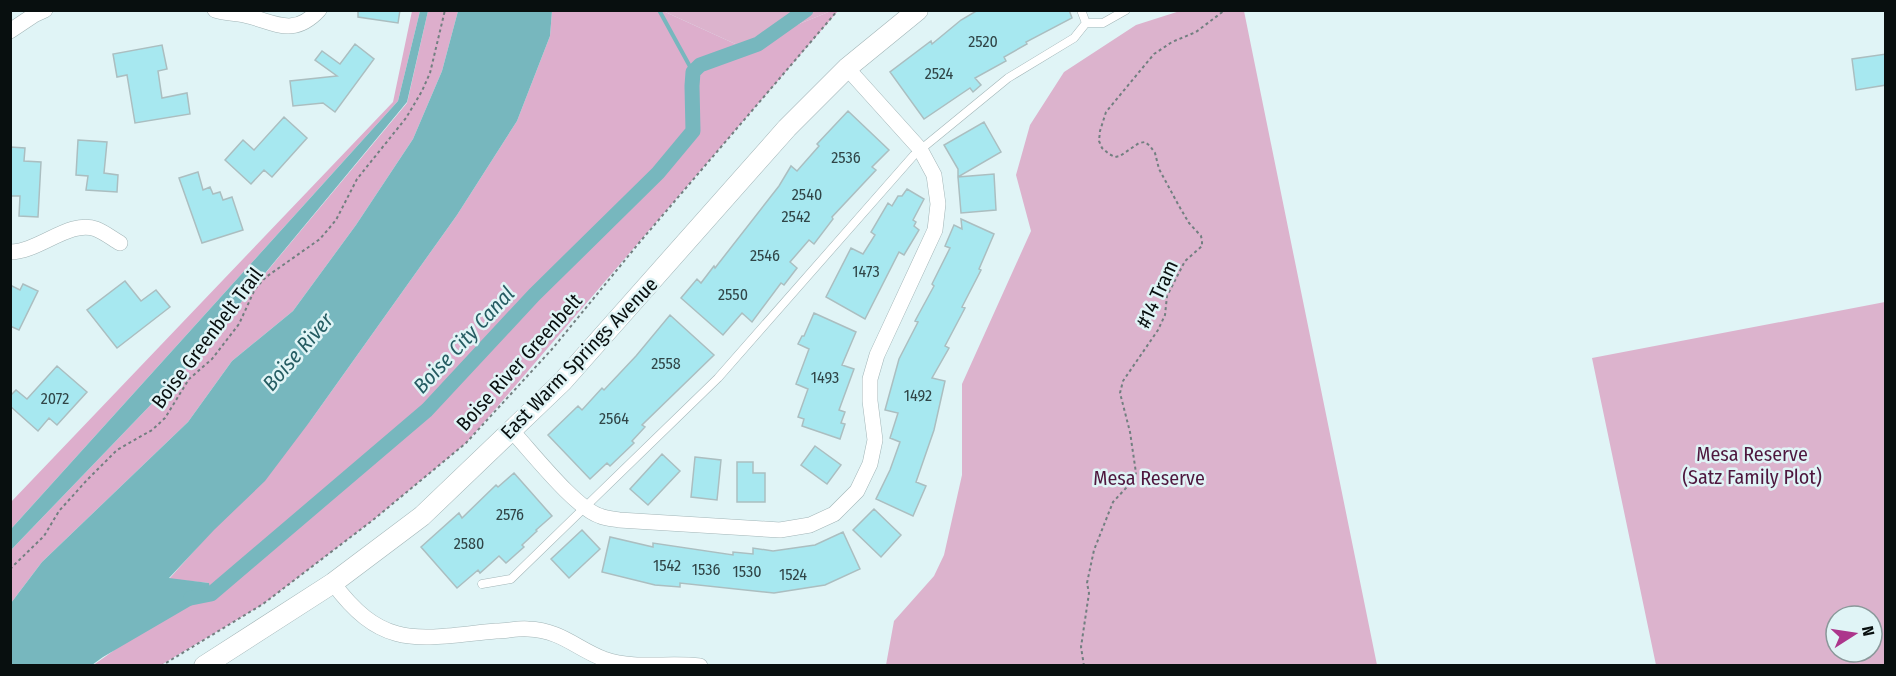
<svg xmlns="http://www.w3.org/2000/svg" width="1896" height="676" font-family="'Fira Sans Condensed',sans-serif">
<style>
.green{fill:#dcb3cd;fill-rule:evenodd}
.forest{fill:#ddaecc}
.water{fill:#77b7be}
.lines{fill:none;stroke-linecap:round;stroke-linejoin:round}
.stream{stroke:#77b7be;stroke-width:4}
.canal{stroke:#77b7be;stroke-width:15}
.building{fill:#a7e8f0;stroke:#abbec0;stroke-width:1.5}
.service-casing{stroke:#a2b5b7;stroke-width:9}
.minor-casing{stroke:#a2b5b7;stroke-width:16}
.tertiary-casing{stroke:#a2b5b7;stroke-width:21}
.path{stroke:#727f80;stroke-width:2;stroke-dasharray:3 3;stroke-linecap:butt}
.service{stroke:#fff;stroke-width:8}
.minor{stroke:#fff;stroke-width:15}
.tertiary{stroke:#fff;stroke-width:20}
.labels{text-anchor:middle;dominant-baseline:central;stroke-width:5;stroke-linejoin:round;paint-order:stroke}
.number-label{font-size:16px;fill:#304547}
.street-label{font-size:20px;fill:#080f0f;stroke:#e0f4f6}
.park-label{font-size:20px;fill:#4e173e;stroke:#e0f4f6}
.water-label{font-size:21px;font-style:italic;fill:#255c62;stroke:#e0f4f6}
</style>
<rect width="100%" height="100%" fill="#e0f4f6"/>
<path class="green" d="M 1183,10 L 1244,11 L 1377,665 L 886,665 L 894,621 L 934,576 L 944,555 L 962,475 L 962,384 L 1031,231 L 1016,175 L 1030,125 L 1064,72 L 1136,25 Z
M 663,11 L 831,11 L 742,47 Z
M 1885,302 L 1885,665 L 1656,665 L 1592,358 ZM 1836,616 L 1872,616 L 1872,652 L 1836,652 Z"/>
<path class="forest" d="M 412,11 L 420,11 L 398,101 L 11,529 L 11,502 L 393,102 Z
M 428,11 L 458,11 L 442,71 L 413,139 L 356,225 L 293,311 L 232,361 L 188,422 L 42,562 L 11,603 L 11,550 L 189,365 L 407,103 Z
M 552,11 L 663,11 L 742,47 L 831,11 L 837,12 L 466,443 L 373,520 L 263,604 L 161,665 L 92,666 L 209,583 L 169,579 L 311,420 L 457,215 L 517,121 L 550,36 Z"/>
<path class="water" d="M 420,11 L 428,11 L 407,102 L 189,365 L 11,550 L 11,529 L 398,101 Z
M 458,11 L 552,11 L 550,36 L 517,121 L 457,215 L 311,420 L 265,481 L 214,530 L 169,578 L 209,583 L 211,594 L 103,657 L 92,665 L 11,665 L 11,603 L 42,562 L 188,422 L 232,361 L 293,311 L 356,225 L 413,139 L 442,71 Z"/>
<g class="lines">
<path class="stream" d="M 659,10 L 693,72"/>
<path class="canal" d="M 191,598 L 211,594 L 427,410 L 534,295 L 658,173 L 693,131 L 692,86 L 693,72 L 700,65 L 758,44 L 806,10"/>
</g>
<path class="building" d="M 358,10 L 400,10 L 398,23 L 358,17 Z
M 978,10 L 1069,10 L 1072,18 L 1026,42 L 1027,44 L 1004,57 L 1006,61 L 975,78 L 981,85 L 973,92 L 970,88 L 924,119 L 890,72 L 931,41 L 932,44 L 961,20 Z
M 355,44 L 374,59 L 335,112 L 323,103 L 293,106 L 290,81 L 337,76 L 315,60 L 322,51 L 340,64 Z
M 162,45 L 167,69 L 158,71 L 162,98 L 187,93 L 190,114 L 135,123 L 127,75 L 117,77 L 113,54 Z
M 1886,54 L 1886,85 L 1856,90 L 1852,59 Z
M 848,111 L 889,150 L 872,167 L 876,170 L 832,217 L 833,219 L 814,244 L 809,240 L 790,262 L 797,268 L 784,285 L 781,283 L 752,322 L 742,313 L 723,335 L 681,298 L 697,279 L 701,283 L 714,266 L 715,268 L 779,186 L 791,166 L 797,171 L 819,146 L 817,144 Z
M 284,117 L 307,138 L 272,177 L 264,170 L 251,184 L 225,160 L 243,140 L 254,150 Z
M 984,122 L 1001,152 L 958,177 L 958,169 L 944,145 Z
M 78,140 L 107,142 L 104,173 L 118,175 L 117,192 L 86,190 L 88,176 L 76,175 Z
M 10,147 L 25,148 L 24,161 L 41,162 L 38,217 L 19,216 L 20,196 L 10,196 Z
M 198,172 L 203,190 L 210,187 L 213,194 L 220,192 L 223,200 L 232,197 L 243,230 L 202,243 L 179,178 Z
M 994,174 L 996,210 L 961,213 L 958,177 Z
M 907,189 L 924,199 L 913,220 L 916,222 L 914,226 L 919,230 L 904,255 L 899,252 L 865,319 L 826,297 L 851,248 L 863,254 L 875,235 L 871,232 L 888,203 L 892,206 L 898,196 L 902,196 Z
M 961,219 L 994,234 L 979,269 L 981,270 L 962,307 L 965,308 L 945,346 L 949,348 L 932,378 L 945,381 L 934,430 L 916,482 L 926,486 L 913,516 L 876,499 L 890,470 L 900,442 L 890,438 L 898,413 L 885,410 L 899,359 L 918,322 L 915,321 L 934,286 L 932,284 L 950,248 L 945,246 L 954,225 L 962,229 Z
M 125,281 L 141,301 L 156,290 L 170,307 L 117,348 L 87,310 Z
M 23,284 L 38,291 L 19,330 L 10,326 L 10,285 L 20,290 Z
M 814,313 L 856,332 L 842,365 L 854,369 L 839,410 L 845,412 L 841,423 L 845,424 L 840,439 L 802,426 L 804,419 L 798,417 L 808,389 L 796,384 L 809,349 L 798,344 L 802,336 L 804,336 Z
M 670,315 L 714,355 L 642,425 L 645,427 L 632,441 L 634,443 L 610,466 L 607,463 L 590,479 L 548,435 L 578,406 L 582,410 L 602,388 L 604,390 L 636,356 Z
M 57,366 L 87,392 L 57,425 L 49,418 L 38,431 L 10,406 L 10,396 L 16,390 L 27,399 Z
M 815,446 L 841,465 L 827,484 L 801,465 Z
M 662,454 L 680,471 L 648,505 L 630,489 Z
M 695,457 L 721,460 L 717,500 L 691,497 Z
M 737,462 L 753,462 L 753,473 L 765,473 L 765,502 L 737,502 Z
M 514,473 L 552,516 L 536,530 L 537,531 L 522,545 L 524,547 L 506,563 L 499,556 L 480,573 L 478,570 L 457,588 L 421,547 L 459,513 L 462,518 L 496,485 L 498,487 Z
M 874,509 L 901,535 L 881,557 L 853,530 Z
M 582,530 L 600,549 L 569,578 L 551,559 Z
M 843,532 L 860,569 L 825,585 L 774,593 L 680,583 L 680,587 L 655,585 L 602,572 L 610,537 L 653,547 L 653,543 L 733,555 L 733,552 L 753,554 L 753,548 L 773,551 L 815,545 Z"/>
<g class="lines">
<defs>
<path id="service" d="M 1081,10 L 1086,23
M 482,584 L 511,579 L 718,378 L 914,155 L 1008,78 L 1074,38 L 1086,23 L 1103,23 L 1126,10"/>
<path id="minor" d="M 215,10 C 225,13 234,13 244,15 C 275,22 293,38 319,10
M 10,31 L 34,15 L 45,10
M 10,252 C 39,252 70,219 96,229 C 104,232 113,239 120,243
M 511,430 C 531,451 575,508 600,516 C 605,518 613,519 619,520 L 780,530 L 810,525 L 834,514 L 857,491 L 870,464 L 875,440 L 870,401 L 870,379 L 877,355 L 935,230 L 938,204 L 934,175 L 920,149 L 847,68
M 333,583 C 384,652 420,638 496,631 C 507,631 518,628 528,629 C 561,630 577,649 604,659 C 636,670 668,662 700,666"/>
<path id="tertiary" d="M 204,666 L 333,583 L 422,516 L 562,382 L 787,128 L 847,68 L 918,10"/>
</defs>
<use href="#service" class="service-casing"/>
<use href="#minor" class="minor-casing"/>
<use href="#tertiary" class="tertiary-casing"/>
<path class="path" d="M 10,569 L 44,536 L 59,511 L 87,480 L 117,450 L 152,430 L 165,418 L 189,379 L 212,359 L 239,324 L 255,289 L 266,277 L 320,239 L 336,220 L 357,179 L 406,118 L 422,91 L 430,73 L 445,10
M 161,666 L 263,604 L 373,520 L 466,443 L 553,348 L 639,243 L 838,10
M 1084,666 L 1081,647 L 1089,593 L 1087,583 L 1094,550 L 1113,502 L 1127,487 L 1136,473 L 1130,432 L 1120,393 L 1123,381 L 1158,330 L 1165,315 L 1167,296 L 1185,261 L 1202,246 L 1202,241 L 1201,236 L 1189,223 L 1179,206 L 1159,169 L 1155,153 L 1150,146 L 1145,142 L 1139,143 L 1120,156 L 1115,157 L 1109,154 L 1102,148 L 1099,141 L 1100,131 L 1106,112 L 1154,54 L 1172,42 L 1196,32 L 1225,10"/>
<use href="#service" class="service"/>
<use href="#minor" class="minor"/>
<use href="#tertiary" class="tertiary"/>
</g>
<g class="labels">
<g class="number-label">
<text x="983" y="41">2520</text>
<text x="939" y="73">2524</text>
<text x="846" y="157">2536</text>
<text x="807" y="194">2540</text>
<text x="796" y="216">2542</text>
<text x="765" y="255">2546</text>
<text x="866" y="271">1473</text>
<text x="733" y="294">2550</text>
<text x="666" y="363">2558</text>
<text x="825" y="377">1493</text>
<text x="918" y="395">1492</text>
<text x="55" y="398">2072</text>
<text x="614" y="418">2564</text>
<text x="510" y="514">2576</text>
<text x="469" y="543">2580</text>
<text x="667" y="565">1542</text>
<text x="706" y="569">1536</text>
<text x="747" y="571">1530</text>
<text x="793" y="574">1524</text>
</g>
<g class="street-label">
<text transform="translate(1157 294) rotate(-65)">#14 Tram</text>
<text transform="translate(207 338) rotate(-53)">Boise Greenbelt Trail</text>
<text transform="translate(579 358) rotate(-46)">East Warm Springs Avenue</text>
<text transform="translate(519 362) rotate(-48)">Boise River Greenbelt</text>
</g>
<g class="park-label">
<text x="1752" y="454">Mesa Reserve<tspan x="1752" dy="23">(Satz Family Plot)</tspan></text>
<text x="1149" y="478">Mesa Reserve</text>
</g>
<g class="water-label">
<text transform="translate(464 340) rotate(-47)">Boise City Canal</text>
<text transform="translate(298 352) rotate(-49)">Boise River</text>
</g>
</g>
<rect width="1896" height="676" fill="none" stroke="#080f0f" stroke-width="24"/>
<g transform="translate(1854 634) rotate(78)"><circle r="28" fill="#e0f4f6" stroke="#8a989a" stroke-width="1.5"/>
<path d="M0-4.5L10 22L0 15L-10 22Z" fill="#ac368c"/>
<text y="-9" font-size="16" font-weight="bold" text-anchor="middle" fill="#080f0f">N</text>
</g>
</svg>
